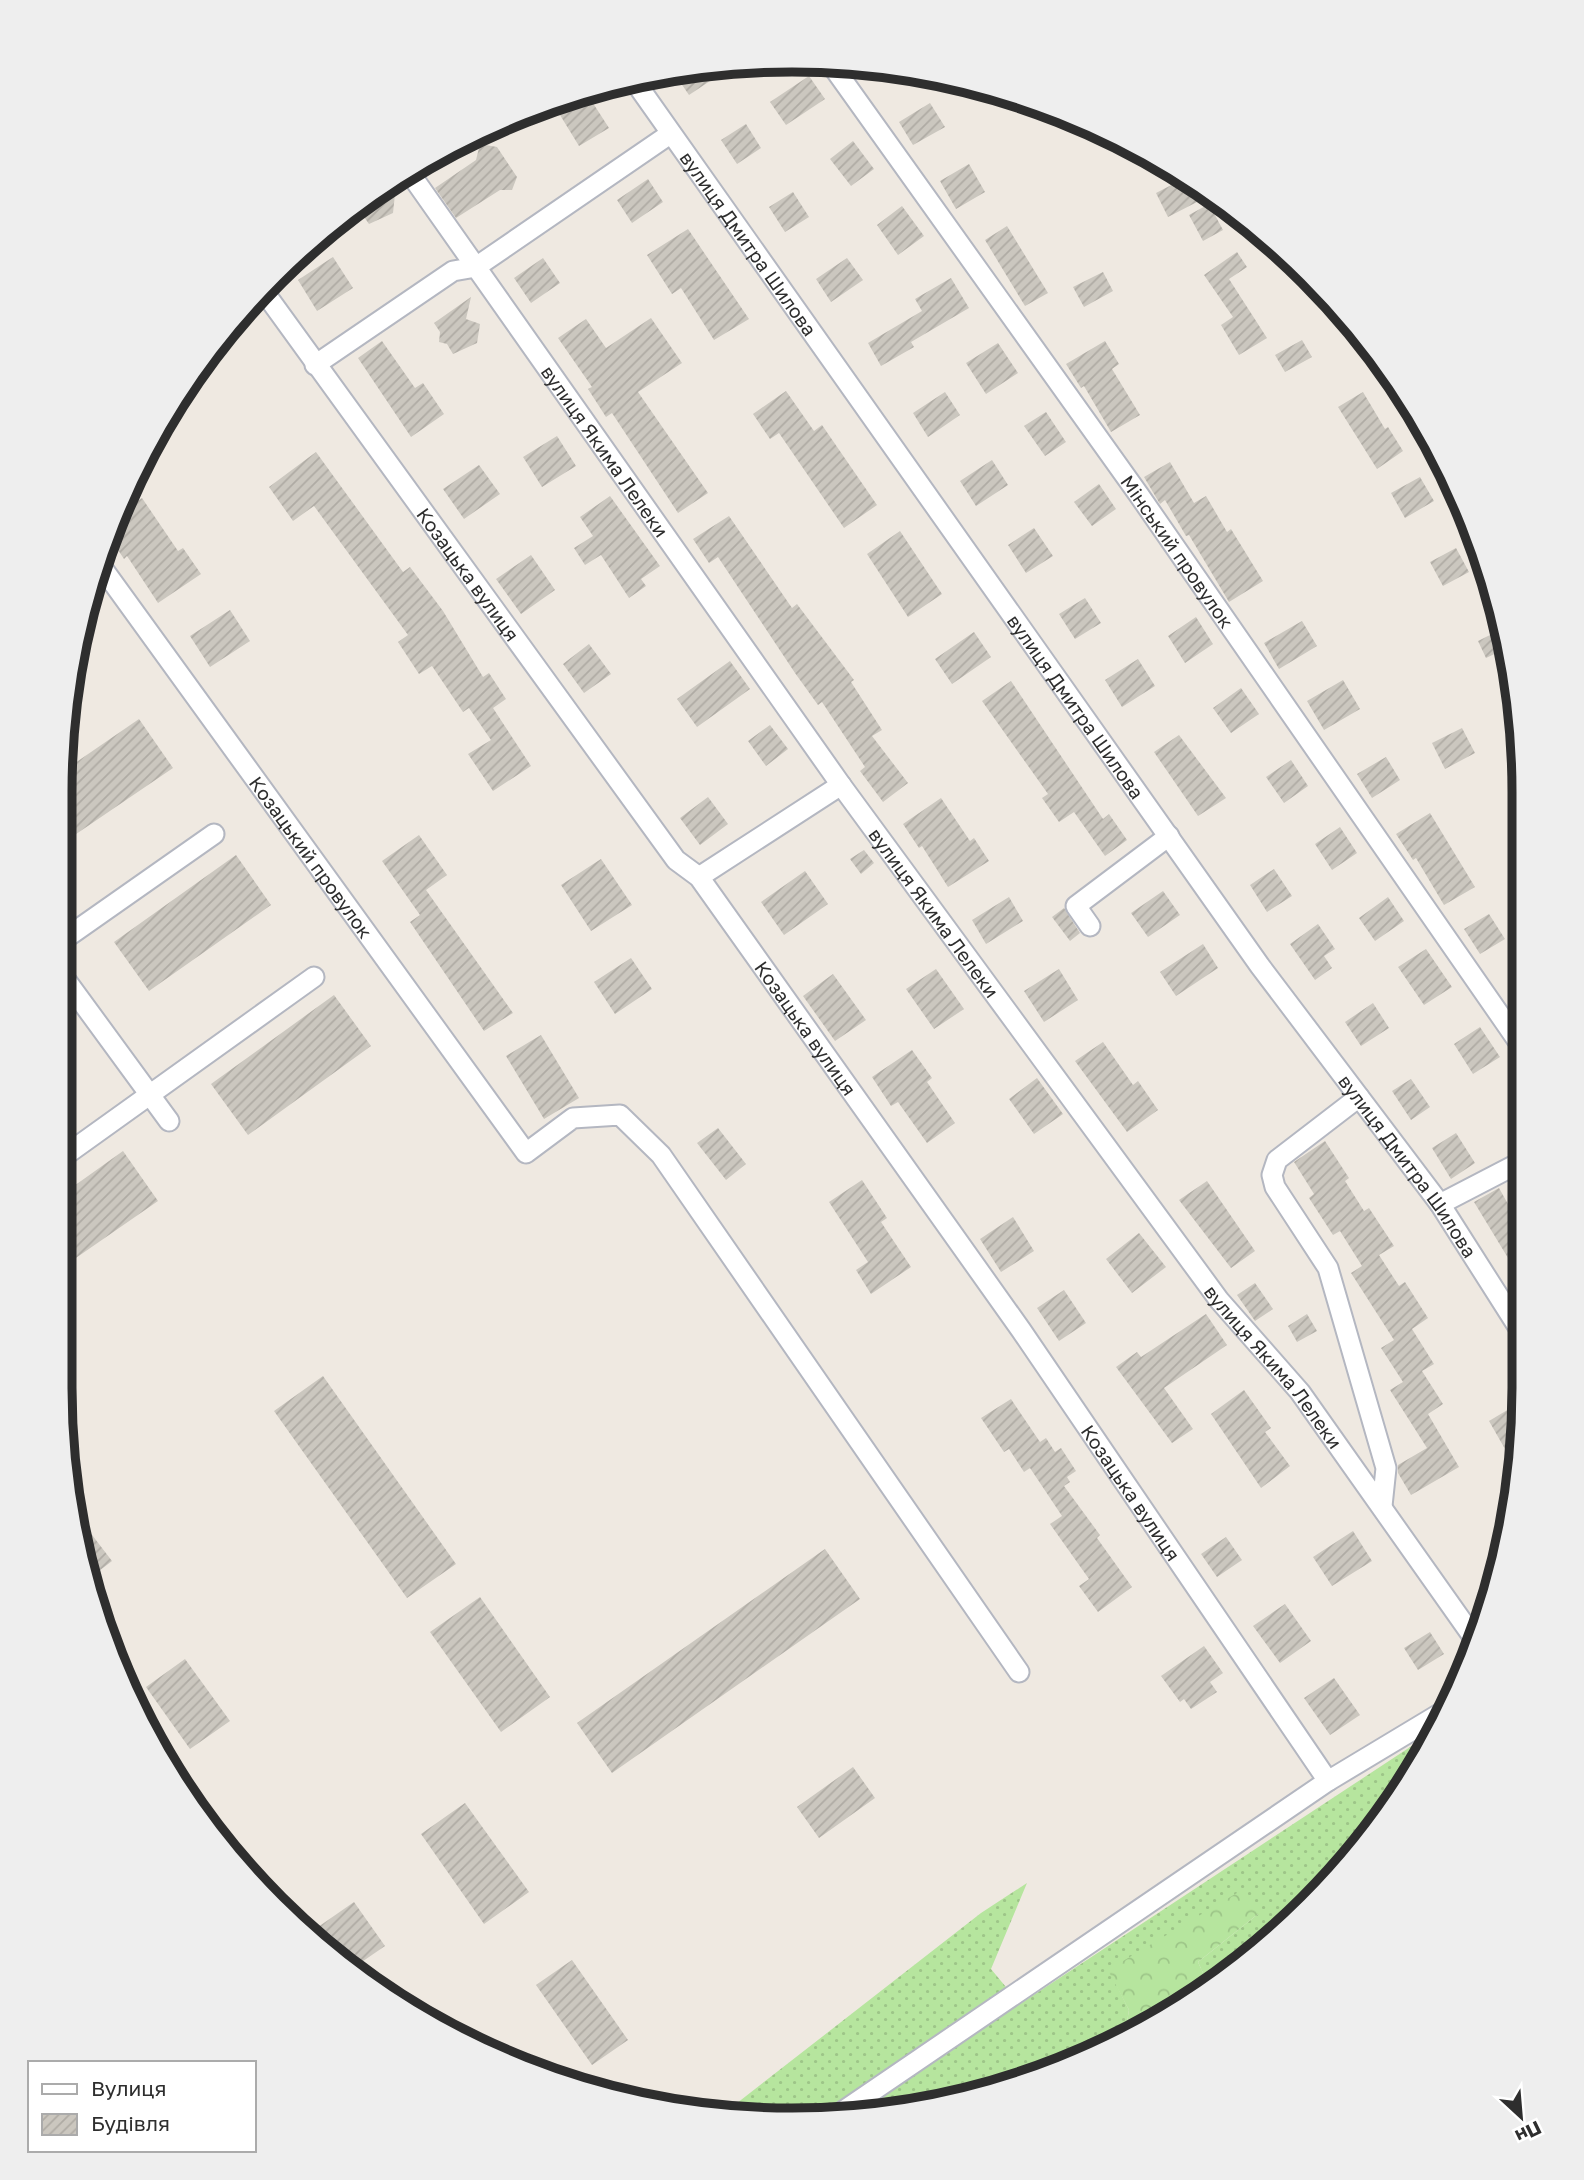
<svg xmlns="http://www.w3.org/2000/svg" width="1584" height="2180" font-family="'Golos Text',sans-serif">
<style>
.grass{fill:url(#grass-dots)}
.forest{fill:url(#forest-crowns)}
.building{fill:url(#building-hatch)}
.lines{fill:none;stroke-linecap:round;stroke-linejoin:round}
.minor-casing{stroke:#b4b7c1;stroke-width:23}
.minor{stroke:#fff;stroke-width:19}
.labels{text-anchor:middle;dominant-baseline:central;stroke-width:7;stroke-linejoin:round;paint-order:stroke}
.street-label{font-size:19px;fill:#2e2e2e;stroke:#fff}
.rim{fill:none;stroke:#2e2e2e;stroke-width:9}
</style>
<defs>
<pattern id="grass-dots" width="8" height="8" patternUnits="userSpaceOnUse" patternTransform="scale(1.75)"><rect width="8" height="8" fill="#b6e59e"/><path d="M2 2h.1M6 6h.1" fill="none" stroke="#9dc588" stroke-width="1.8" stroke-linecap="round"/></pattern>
<pattern id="forest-crowns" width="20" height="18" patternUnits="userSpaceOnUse" patternTransform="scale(1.75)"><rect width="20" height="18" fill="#b6e59e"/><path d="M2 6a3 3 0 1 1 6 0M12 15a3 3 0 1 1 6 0" fill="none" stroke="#9dc588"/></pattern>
<pattern id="building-hatch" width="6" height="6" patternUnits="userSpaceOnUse" patternTransform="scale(1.75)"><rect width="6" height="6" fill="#cbc7bf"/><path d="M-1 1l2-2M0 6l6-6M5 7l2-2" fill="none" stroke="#afaba4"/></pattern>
</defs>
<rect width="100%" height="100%" fill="#efe9e1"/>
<path class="grass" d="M 1439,1728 L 1373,1834 L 1238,1969 L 1209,1986 L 1198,1962 L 1258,1914 L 1109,1970 L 1129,2010 L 1125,2034 L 1088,2055 L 1071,2053 L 1023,2078 L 887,2114 L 792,2120 L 723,2114 L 981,1913 L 1027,1883 L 991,1969 L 1020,2004 Z"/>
<path class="forest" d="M 1242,1890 L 1258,1914 L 1198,1962 L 1209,1986 L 1125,2034 L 1129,2010 L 1108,1970 Z"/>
<path class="building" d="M 709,67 L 716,77 L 689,95 L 674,73 Z
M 809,76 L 825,99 L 786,125 L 770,102 Z
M 589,97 L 609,128 L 579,146 L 560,115 Z
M 930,103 L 945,127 L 913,145 L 899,122 Z
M 746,124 L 761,148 L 737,164 L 721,140 Z
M 853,141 L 874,169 L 851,186 L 830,159 Z
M 480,144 L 497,147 L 517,177 L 512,190 L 500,190 L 456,218 L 435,188 L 476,160 Z
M 969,164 L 985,192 L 956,209 L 940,181 Z
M 1185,178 L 1197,202 L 1168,217 L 1156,193 Z
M 648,179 L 663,202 L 632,223 L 617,200 Z
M 381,189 L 395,194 L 393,213 L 369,224 L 362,214 L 346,211 Z
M 793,192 L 809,217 L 785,232 L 769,207 Z
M 1209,204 L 1223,230 L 1203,241 L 1189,215 Z
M 902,206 L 924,236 L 898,255 L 877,225 Z
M 1007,226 L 1048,293 L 1025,306 L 985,240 Z
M 688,229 L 749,319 L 714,340 L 681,288 L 672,294 L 647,255 Z
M 1237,252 L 1247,267 L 1229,279 L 1267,338 L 1239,355 L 1221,325 L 1233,317 L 1204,275 Z
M 333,257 L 353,288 L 317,311 L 298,280 Z
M 543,258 L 560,283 L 531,303 L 514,278 Z
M 847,258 L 863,280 L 831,302 L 816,279 Z
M 1103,272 L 1113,291 L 1084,307 L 1073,287 Z
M 951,278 L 969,308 L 911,342 L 914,347 L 881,366 L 868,343 L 922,311 L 915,299 Z
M 471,297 L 466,319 L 480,324 L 477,343 L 453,354 L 447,344 L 439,342 L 440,332 L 434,323 Z
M 651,318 L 682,363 L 638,392 L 708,493 L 678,513 L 612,413 L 606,417 L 588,389 L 592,387 L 558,338 L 586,319 L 606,348 Z
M 1302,340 L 1312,357 L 1285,372 L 1275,355 Z
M 382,341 L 415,388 L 423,383 L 444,414 L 411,437 L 358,358 Z
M 1105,341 L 1119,364 L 1112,369 L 1140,415 L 1111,432 L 1084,386 L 1081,388 L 1066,364 Z
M 998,343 L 1018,373 L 986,394 L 966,363 Z
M 786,391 L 814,431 L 822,425 L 877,505 L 844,528 L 779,433 L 770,439 L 753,414 Z
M 945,392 L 960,415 L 928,437 L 913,413 Z
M 1363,392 L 1385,429 L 1388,427 L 1403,451 L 1377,469 L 1338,407 Z
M 1046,412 L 1066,442 L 1045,456 L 1024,426 Z
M 557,436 L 576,466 L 542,487 L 523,457 Z
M 316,452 L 403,572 L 410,567 L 443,611 L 483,677 L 489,673 L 506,699 L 493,708 L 531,766 L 493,791 L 468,754 L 491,740 L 469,708 L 463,712 L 432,666 L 419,674 L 398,642 L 408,635 L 314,506 L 293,521 L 269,487 Z
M 992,460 L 1008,485 L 976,506 L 960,481 Z
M 1170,462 L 1194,503 L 1206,496 L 1227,532 L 1231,529 L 1263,581 L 1229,602 L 1189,535 L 1186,536 L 1165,500 L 1160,504 L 1144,477 Z
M 479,465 L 500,494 L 464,519 L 443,489 Z
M 1420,477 L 1434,501 L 1405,518 L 1391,493 Z
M 1099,484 L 1116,509 L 1092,526 L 1074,502 Z
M 610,496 L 660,566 L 641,579 L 646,586 L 629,598 L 601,555 L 585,565 L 574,548 L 593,536 L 580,517 Z
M 142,498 L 178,551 L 183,548 L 201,574 L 158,603 L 127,556 L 124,559 L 108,535 L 113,517 Z
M 729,516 L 792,608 L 797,604 L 854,680 L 851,682 L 882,730 L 872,736 L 908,783 L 883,802 L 860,771 L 865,767 L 822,702 L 818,705 L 795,673 L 718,557 L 709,563 L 693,539 Z
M 1034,528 L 1053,556 L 1026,573 L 1008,545 Z
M 900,531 L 942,594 L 908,617 L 867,554 Z
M 1456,548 L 1469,572 L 1443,586 L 1430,562 Z
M 531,555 L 555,590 L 521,614 L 496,579 Z
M 1085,598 L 1101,623 L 1075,639 L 1059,614 Z
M 230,610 L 250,641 L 210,667 L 190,636 Z
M 1196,617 L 1213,644 L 1185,663 L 1168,636 Z
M 1302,621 L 1317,646 L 1279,669 L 1264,643 Z
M 1500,630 L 1505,649 L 1486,658 L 1478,641 Z
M 974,632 L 991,657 L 952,684 L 935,659 Z
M 589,644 L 611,674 L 584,693 L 563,664 Z
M 1138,659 L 1155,686 L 1122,707 L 1105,680 Z
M 730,661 L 750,689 L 697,727 L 677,699 Z
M 1343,680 L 1360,709 L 1324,730 L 1307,701 Z
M 1011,681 L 1103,819 L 1109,814 L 1127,840 L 1105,856 L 1074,812 L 1059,822 L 1042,798 L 1048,794 L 982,701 Z
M 1241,688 L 1259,714 L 1231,733 L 1213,708 Z
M 139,719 L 173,768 L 60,845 L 62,772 Z
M 770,725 L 788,749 L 766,766 L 748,741 Z
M 1462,728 L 1475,753 L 1445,769 L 1432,743 Z
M 1179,735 L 1226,798 L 1198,816 L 1154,752 Z
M 1386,757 L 1400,780 L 1372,798 L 1357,774 Z
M 1291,760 L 1308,786 L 1284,803 L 1266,777 Z
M 708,797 L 728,824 L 700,845 L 680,818 Z
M 941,798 L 970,841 L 974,838 L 989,861 L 948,887 L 922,846 L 919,848 L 903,824 Z
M 1430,813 L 1475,887 L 1444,905 L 1416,858 L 1413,860 L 1396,834 Z
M 1340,827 L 1357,853 L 1332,870 L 1315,844 Z
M 419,835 L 447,875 L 426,890 L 513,1013 L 484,1031 L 410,922 L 420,915 L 382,861 Z
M 864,850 L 874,863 L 861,874 L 850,859 Z
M 236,855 L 271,905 L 149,991 L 114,942 Z
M 601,859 L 632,905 L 591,931 L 561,885 Z
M 1274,869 L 1292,896 L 1267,912 L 1250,885 Z
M 805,871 L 828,904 L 784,935 L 761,902 Z
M 1163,891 L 1180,915 L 1148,937 L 1131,913 Z
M 1009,897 L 1023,921 L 986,944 L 972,920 Z
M 1388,897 L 1404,921 L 1375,941 L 1359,918 Z
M 1064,908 L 1080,933 L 1070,941 L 1052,917 Z
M 1489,914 L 1505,939 L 1480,954 L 1464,929 Z
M 1318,924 L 1335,949 L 1324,956 L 1332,968 L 1315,980 L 1290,944 Z
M 1203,944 L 1218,968 L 1176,996 L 1160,972 Z
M 1426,949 L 1452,987 L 1424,1005 L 1398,967 Z
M 631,958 L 652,989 L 615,1014 L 594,982 Z
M 936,969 L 964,1009 L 934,1029 L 906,989 Z
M 1059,969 L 1078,1000 L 1044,1022 L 1024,991 Z
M 833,974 L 866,1020 L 835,1041 L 803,996 Z
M 334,995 L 371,1046 L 248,1135 L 211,1084 Z
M 1373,1003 L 1389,1028 L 1361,1046 L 1345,1022 Z
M 1480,1027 L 1500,1057 L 1473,1074 L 1454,1044 Z
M 541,1035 L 579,1098 L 544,1119 L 506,1056 Z
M 1103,1042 L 1133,1085 L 1138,1081 L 1158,1110 L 1127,1132 L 1075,1061 Z
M 912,1050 L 932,1078 L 927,1082 L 955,1123 L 927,1143 L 898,1102 L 891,1106 L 872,1077 Z
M 1037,1078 L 1063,1114 L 1034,1134 L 1009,1099 Z
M 1411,1079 L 1430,1107 L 1411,1120 L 1392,1091 Z
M 718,1128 L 746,1164 L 726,1180 L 697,1143 Z
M 1456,1133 L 1475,1163 L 1451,1179 L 1432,1148 Z
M 1325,1141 L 1349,1178 L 1345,1181 L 1364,1211 L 1369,1208 L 1394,1246 L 1379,1255 L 1399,1286 L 1405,1282 L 1428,1318 L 1412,1329 L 1434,1364 L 1422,1371 L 1443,1404 L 1428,1414 L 1459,1467 L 1411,1495 L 1398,1473 L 1398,1465 L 1427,1448 L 1390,1390 L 1403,1382 L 1381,1348 L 1394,1340 L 1351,1273 L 1362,1266 L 1340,1231 L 1333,1235 L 1309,1198 L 1314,1194 L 1294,1162 Z
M 123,1151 L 158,1201 L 60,1269 L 60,1196 Z
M 862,1180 L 887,1218 L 881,1222 L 911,1267 L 871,1294 L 856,1270 L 868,1262 L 829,1202 Z
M 1207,1181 L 1255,1251 L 1231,1268 L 1179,1200 Z
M 1499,1188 L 1522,1229 L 1522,1281 L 1474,1202 Z
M 1013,1217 L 1034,1251 L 1001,1272 L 980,1239 Z
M 1139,1233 L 1166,1267 L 1132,1293 L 1106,1259 Z
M 1255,1283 L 1273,1309 L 1255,1321 L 1237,1295 Z
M 1064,1290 L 1086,1323 L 1059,1341 L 1037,1308 Z
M 1206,1314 L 1227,1345 L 1164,1388 L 1193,1429 L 1172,1443 L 1116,1367 L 1137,1352 L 1141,1357 Z
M 1307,1314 L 1317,1331 L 1297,1342 L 1288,1326 Z
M 323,1376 L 456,1564 L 407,1598 L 274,1411 Z
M 1244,1390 L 1271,1428 L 1265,1432 L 1290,1466 L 1261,1488 L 1211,1414 Z
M 1011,1399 L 1040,1442 L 1046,1438 L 1055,1452 L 1061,1448 L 1076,1471 L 1067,1477 L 1070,1482 L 1064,1486 L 1100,1535 L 1097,1538 L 1132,1587 L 1098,1612 L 1079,1586 L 1089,1579 L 1050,1524 L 1062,1516 L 1030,1468 L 1024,1472 L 1009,1449 L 1004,1452 L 981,1418 Z
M 1514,1406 L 1523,1421 L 1517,1470 L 1489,1421 Z
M 76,1514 L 112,1561 L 86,1581 L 85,1578 Z
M 1353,1531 L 1372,1561 L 1332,1586 L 1313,1557 Z
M 1226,1537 L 1242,1560 L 1217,1577 L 1201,1554 Z
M 825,1549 L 860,1599 L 612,1773 L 577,1723 Z
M 480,1597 L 550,1697 L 501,1732 L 430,1632 Z
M 1285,1604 L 1311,1641 L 1280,1663 L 1253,1626 Z
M 1430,1632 L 1444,1654 L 1418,1670 L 1404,1648 Z
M 1204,1646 L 1223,1673 L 1210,1682 L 1217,1692 L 1191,1709 L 1184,1699 L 1180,1702 L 1161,1676 Z
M 185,1659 L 230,1721 L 190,1749 L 146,1687 Z
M 1334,1678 L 1360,1715 L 1330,1735 L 1304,1698 Z
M 853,1767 L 875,1798 L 819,1838 L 797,1807 Z
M 465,1803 L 529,1892 L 484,1924 L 421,1834 Z
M 354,1902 L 385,1946 L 353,1968 L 313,1942 L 308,1934 Z
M 572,1960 L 628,2040 L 592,2065 L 536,1985 Z"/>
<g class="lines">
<defs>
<g id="minor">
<path id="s1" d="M 831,64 L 1139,495 L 1520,1044"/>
<path id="s2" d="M 633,79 L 1260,966 L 1440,1204 L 1522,1333"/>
<path id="s3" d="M 409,172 L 841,785 L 1219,1300 L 1300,1392 L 1476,1641"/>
<path id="s4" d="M 262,289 L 676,860 L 699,877 L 1021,1330 L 1328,1781"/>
<path d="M 315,365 L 453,271 L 476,267 L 670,134"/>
<path id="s5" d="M 98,562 L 526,1153 L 573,1118 L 620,1115 L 661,1155 L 1019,1672"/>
<path d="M 699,877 L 841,785"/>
<path d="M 1090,926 L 1076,906 L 1169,836"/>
<path d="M 60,942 L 214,834"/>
<path d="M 60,972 L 169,1121"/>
<path d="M 1359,1097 L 1277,1160 L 1272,1175 L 1275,1187 L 1328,1268 L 1386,1468 L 1382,1506"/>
<path d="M 60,1159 L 314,977"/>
<path d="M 1440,1204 L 1521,1162"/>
<path d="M 833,2118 L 1328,1781 L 1451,1707"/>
</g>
</defs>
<use href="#minor" class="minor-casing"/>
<use href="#minor" class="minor"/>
</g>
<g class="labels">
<g class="street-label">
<text stroke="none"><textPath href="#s2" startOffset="201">вулиця Дмитра Шилова</textPath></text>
<text stroke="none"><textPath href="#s3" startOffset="341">вулиця Якима Лелеки</textPath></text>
<text stroke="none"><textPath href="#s1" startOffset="598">Мінський провулок</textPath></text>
<text stroke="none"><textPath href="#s4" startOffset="352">Козацька вулиця</textPath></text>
<text stroke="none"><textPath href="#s2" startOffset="768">вулиця Дмитра Шилова</textPath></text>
<text stroke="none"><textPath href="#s5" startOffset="364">Козацький провулок</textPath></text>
<text stroke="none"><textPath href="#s3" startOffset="908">вулиця Якима Лелеки</textPath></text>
<text stroke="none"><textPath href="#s4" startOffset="919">Козацька вулиця</textPath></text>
<text stroke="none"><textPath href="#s2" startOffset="1335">вулиця Дмитра Шилова</textPath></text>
<text stroke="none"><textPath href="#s3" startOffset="1475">вулиця Якима Лелеки</textPath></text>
<text stroke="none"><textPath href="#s4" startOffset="1486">Козацька вулиця</textPath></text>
</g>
</g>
<path d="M0 0H1584V2180H0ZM792 72H792A720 720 0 0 1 1512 792V1388A720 720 0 0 1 792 2108H792A720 720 0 0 1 72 1388V792A720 720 0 0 1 792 72Z" fill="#eee" fill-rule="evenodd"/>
<path class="rim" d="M792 72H792A720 720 0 0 1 1512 792V1388A720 720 0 0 1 792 2108H792A720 720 0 0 1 72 1388V792A720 720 0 0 1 792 72Z"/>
<rect x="28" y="2061" width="228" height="91" fill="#ffffff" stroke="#ababab" stroke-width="2"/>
<rect x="42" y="2084" width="35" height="10" fill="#ffffff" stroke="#ababab" stroke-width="2"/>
<text x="91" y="2096" font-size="21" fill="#2e2e2e">Вулиця</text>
<rect x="42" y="2114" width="35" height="21" fill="url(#building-hatch)" stroke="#ababab" stroke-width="2"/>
<text x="91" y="2131" font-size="21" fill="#2e2e2e">Будівля</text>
<g transform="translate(1521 2117) rotate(154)" stroke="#ffffff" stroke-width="5" paint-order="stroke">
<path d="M0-5L12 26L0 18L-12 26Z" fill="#2e2e2e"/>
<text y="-10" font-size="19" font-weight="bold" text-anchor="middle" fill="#2e2e2e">Пн</text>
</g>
</svg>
